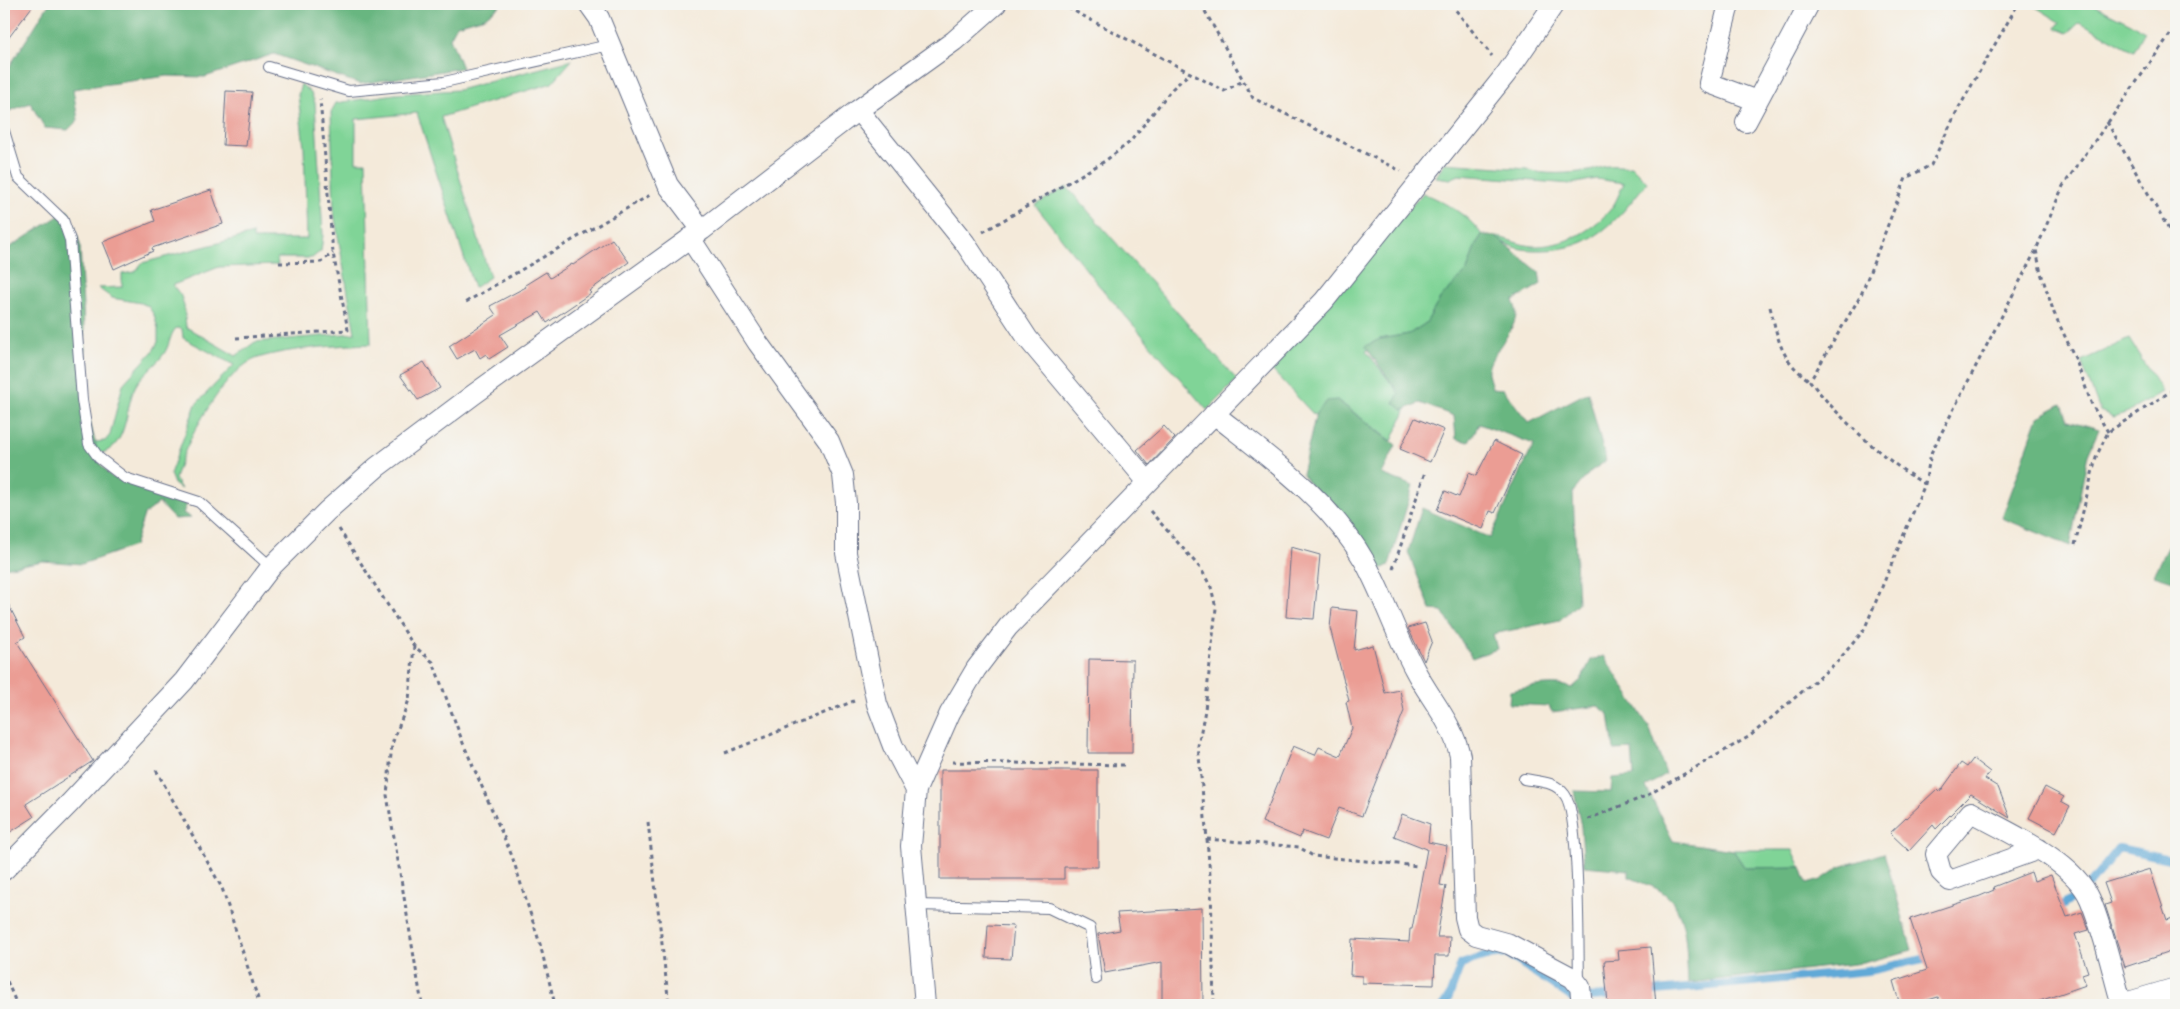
<svg xmlns="http://www.w3.org/2000/svg" width="2180" height="1009" font-family="'Shantell Sans',sans-serif">
<style>
.green{fill:#80d497;stroke:#4e827a}
.forest{fill:#68b680;stroke:#42726f}
.lines{fill:none;stroke-linecap:round;stroke-linejoin:round}
.stream{stroke:#60a9d7;stroke-width:8}
.building{fill:#eb9d94}
.lane-casing{stroke:#677089;stroke-width:12}
.street-casing{stroke:#677089;stroke-width:22}
.secondary-casing{stroke:#677089;stroke-width:29}
.path{stroke:#677089;stroke-width:3;stroke-dasharray:4 4;stroke-linecap:butt}
.lane{stroke:#fff;stroke-width:10}
.street{stroke:#fff;stroke-width:20}
.secondary{stroke:#fff;stroke-width:28}
</style>
<rect width="100%" height="100%" fill="#f6f6f2"/>
<filter id="ink" filterUnits="userSpaceOnUse"><feTurbulence type="fractalNoise" baseFrequency=".02" numOctaves="2"/><feDisplacementMap in="SourceGraphic" scale="10" xChannelSelector="R" yChannelSelector="G"/><feConvolveMatrix kernelMatrix="1 2 1 2 8 2 1 2 1" color-interpolation-filters="sRGB"/></filter>
<filter id="wash" filterUnits="userSpaceOnUse"><feTurbulence type="fractalNoise" baseFrequency=".0096" numOctaves="4" result="noise"/><feDisplacementMap in="SourceGraphic" scale="20" xChannelSelector="R" yChannelSelector="G"/><feGaussianBlur stdDeviation="1.12" result="paint"/><feColorMatrix in="noise" values="0 0 0 0 0 0 0 0 0 0 0 0 0 0 0 0 0 1.4 0 .05"/><feComposite in="paint" operator="in"/></filter>
<g filter="url(#wash)">
<rect width="100%" height="100%" fill="#f4eada"/>
<path class="green" d="M 2031,4 L 2091,4 L 2145,31 L 2134,51 L 2080,22 L 2068,33 L 2056,28 L 2060,22 Z
M 572,60 L 552,83 L 441,117 L 490,277 L 474,288 L 417,113 L 356,119 L 356,162 L 366,162 L 371,344 C 342,345 278,349 253,360 C 222,374 183,446 175,479 L 181,489 L 174,484 L 170,474 L 196,404 L 234,365 L 183,338 L 182,329 L 176,328 C 169,336 170,346 163,355 C 155,366 141,375 135,387 C 124,410 129,448 98,454 L 94,442 L 105,441 L 110,435 L 123,384 L 153,351 L 158,342 L 158,329 L 154,315 L 148,306 L 141,303 L 112,298 L 98,288 L 122,287 L 122,274 L 135,272 L 142,263 L 253,234 L 253,239 L 307,239 L 304,147 L 298,95 L 301,84 L 311,93 L 315,103 L 323,235 L 321,251 L 312,258 L 277,258 L 278,265 L 219,267 L 173,285 L 181,296 L 184,306 L 186,327 L 236,356 L 255,342 L 355,333 L 334,213 L 331,112 L 336,103 L 395,94 L 458,90 Z
M 1444,163 L 1527,169 C 1542,176 1572,173 1589,171 C 1596,170 1602,166 1608,166 C 1616,165 1623,167 1631,166 L 1647,182 C 1617,221 1594,250 1541,250 C 1521,250 1511,249 1495,236 C 1507,239 1520,245 1532,246 C 1562,247 1591,232 1610,210 C 1616,203 1620,191 1624,183 L 1596,179 L 1571,184 L 1459,175 L 1450,179 L 1436,177 Z
M 1067,187 L 1237,380 L 1207,410 L 1096,282 L 1035,205 Z
M 1423,193 C 1445,203 1468,214 1482,235 L 1476,244 L 1467,271 L 1440,299 L 1426,323 L 1409,334 L 1380,339 L 1366,351 L 1399,393 L 1402,410 L 1406,409 L 1392,441 L 1337,400 L 1316,413 L 1315,416 L 1270,368 Z
M 2129,339 L 2162,392 L 2128,412 L 2114,417 L 2100,411 L 2081,361 Z
M 1733,850 L 1793,850 L 1801,867 L 1745,868 Z"/>
<path class="forest" d="M 49,4 L 502,4 L 485,17 L 457,25 L 450,38 L 462,68 L 360,84 L 274,54 L 205,77 L 167,76 L 73,89 L 78,120 L 68,130 L 45,128 L 30,103 L 7,112 L 4,108 L 4,75 Z
M 68,210 L 80,244 L 88,414 L 101,465 L 112,477 L 187,504 L 183,513 L 191,518 L 174,519 L 159,503 L 144,515 L 134,546 L 82,564 L 43,561 L 4,568 L 4,251 Z
M 1482,235 L 1495,236 L 1539,272 L 1541,284 L 1513,301 C 1526,325 1494,345 1488,369 C 1487,374 1491,383 1492,388 L 1503,389 L 1529,423 L 1588,392 L 1606,461 L 1591,471 L 1573,492 L 1578,603 L 1560,620 L 1493,634 L 1497,649 L 1472,658 L 1442,611 L 1431,610 L 1408,552 L 1422,508 L 1490,538 L 1534,444 L 1479,424 L 1469,442 L 1456,439 L 1454,416 L 1420,403 L 1403,410 L 1394,403 L 1399,393 L 1365,346 L 1380,339 L 1409,334 L 1426,323 L 1440,299 L 1467,271 L 1476,244 Z
M 1337,400 L 1396,445 L 1382,474 L 1413,486 L 1389,565 L 1381,569 L 1374,569 L 1302,474 L 1316,413 L 1327,401 Z
M 2062,404 L 2068,420 L 2099,429 L 2088,454 L 2070,546 L 2002,518 L 2038,417 Z
M 2176,540 L 2176,582 L 2154,575 L 2168,547 Z
M 1604,656 L 1649,727 L 1666,774 L 1646,787 L 1673,841 L 1733,850 L 1745,868 L 1801,867 L 1807,884 L 1821,880 L 1840,867 L 1884,853 L 1912,950 L 1863,963 L 1688,983 C 1686,955 1689,913 1665,894 C 1655,886 1640,882 1629,877 L 1629,870 L 1584,866 L 1581,827 L 1574,791 L 1611,792 L 1612,778 L 1634,776 L 1632,749 L 1614,750 L 1609,714 L 1598,706 L 1552,712 L 1549,706 L 1509,704 L 1510,691 C 1530,687 1553,681 1572,688 L 1581,680 L 1591,660 Z"/>
<g class="lines">
<path class="stream" d="M 2090,884 L 2119,848 L 2170,859 L 2176,852
M 2055,911 L 2076,896
M 1646,992 L 1868,971 L 1932,957
M 1592,997 L 1617,995
M 1443,1005 L 1449,997 L 1461,964 L 1486,956 L 1507,954 L 1572,998"/>
</g>
<g id="blocks">
<path class="building" d="M 4,4 L 34,4 L 4,44 Z
M 226,91 L 252,92 L 246,146 L 223,145 Z
M 211,190 L 223,224 L 152,248 L 153,251 L 114,269 L 103,242 L 155,221 L 151,210 Z
M 612,239 L 629,262 L 589,291 L 591,293 L 547,323 L 540,312 L 500,335 L 508,347 L 489,359 L 486,354 L 480,358 L 475,349 L 457,359 L 449,346 L 496,315 L 490,306 L 526,287 L 525,285 L 546,272 L 550,278 L 572,264 L 573,265 Z
M 424,362 L 440,388 L 418,400 L 400,375 Z
M 1415,418 L 1444,430 L 1430,462 L 1400,449 Z
M 1164,426 L 1175,438 L 1149,465 L 1137,450 Z
M 1494,441 L 1522,455 L 1495,513 L 1490,511 L 1483,529 L 1437,510 L 1445,491 L 1459,497 L 1469,473 L 1476,476 Z
M 1291,547 L 1320,555 L 1314,619 L 1286,617 Z
M 4,596 L 25,637 L 17,642 L 93,761 L 26,804 L 34,817 L 4,836 Z
M 1332,608 L 1358,611 L 1354,650 L 1373,645 L 1385,693 L 1400,690 L 1404,711 L 1362,816 L 1339,808 L 1326,840 L 1302,831 L 1300,838 L 1262,822 L 1293,746 L 1315,755 L 1319,747 L 1340,756 L 1352,728 L 1346,702 L 1349,701 L 1330,628 Z
M 1425,623 L 1432,641 L 1424,661 L 1408,628 Z
M 1089,659 L 1133,660 L 1132,753 L 1088,753 Z
M 1973,759 L 1990,772 L 1985,779 L 1998,787 L 2010,818 L 1971,794 L 1936,829 L 1933,825 L 1909,851 L 1890,833 L 1937,789 L 1940,792 L 1961,763 L 1967,767 Z
M 940,770 L 1098,770 L 1098,867 L 1064,867 L 1064,879 L 940,879 Z
M 2045,787 L 2064,797 L 2061,801 L 2070,806 L 2056,832 L 2029,818 Z
M 1402,814 L 1430,824 L 1428,842 L 1447,846 L 1440,885 L 1446,886 L 1437,937 L 1450,937 L 1449,956 L 1435,956 L 1434,985 L 1362,983 L 1362,976 L 1350,975 L 1352,939 L 1409,942 L 1410,929 L 1412,929 L 1427,849 L 1394,836 Z
M 2150,869 L 2167,920 L 2176,917 L 2176,950 L 2125,967 L 2105,905 L 2111,903 L 2104,883 Z
M 2031,872 L 2034,881 L 2051,875 L 2067,917 L 2082,912 L 2089,930 L 2075,934 L 2088,972 L 2082,974 L 2086,985 L 2028,1005 L 1942,1005 L 1938,997 L 1912,1005 L 1900,1005 L 1893,981 L 1927,970 L 1910,919 L 1980,896 L 1994,890 L 1993,887 Z
M 1202,908 L 1203,1005 L 1162,1005 L 1162,962 L 1105,973 L 1098,934 L 1120,930 L 1117,913 Z
M 988,925 L 1014,926 L 1011,959 L 986,958 Z
M 1651,947 L 1656,1005 L 1608,1005 L 1604,961 L 1619,960 L 1618,950 Z"/>
</g>
</g>
<g filter="url(#ink)">
<use href="#blocks" fill-opacity="0" stroke="#677089" stroke-width="1"/>
<g class="lines">
<defs>
<path id="lane" d="M 269,67 L 349,91 L 444,82 L 609,45
M 4,131 L 18,177 L 63,220 L 70,240 L 82,400 L 89,444 L 99,458 L 125,478 L 199,502 L 271,567
M 1524,779 C 1541,782 1555,781 1565,795 C 1580,815 1578,949 1579,982
M 916,905 L 1049,908 L 1090,928 L 1096,979"/>
<path id="street" d="M 589,4 L 599,18 L 668,185 L 702,230
M 1729,4 L 1709,83 L 1757,101
M 858,110 L 965,243 L 1028,339 L 1147,481
M 1746,122 L 1809,4
M 690,238 L 758,343 L 829,441 L 843,475 L 846,503 L 846,553 L 877,704 L 893,746 L 916,790
M 1214,414 C 1270,458 1329,499 1365,562 C 1384,597 1396,635 1415,670 C 1430,699 1453,723 1460,756 L 1465,917 L 1468,929 L 1476,935 L 1509,944 L 1573,978 L 1580,987 L 1582,1005
M 2039,849 L 1950,881 L 1941,872 L 1936,854 L 1971,812 C 2007,832 2073,860 2090,899 C 2104,932 2112,971 2122,1005
M 4,870 L 70,803 L 184,681 L 271,567 L 327,511 L 377,467 L 473,395 L 702,230 L 858,110 L 954,41 L 996,4
M 925,1005 L 911,846 L 916,790 L 950,713 L 976,669 L 1008,627 L 1324,301 L 1506,74 L 1554,4"/>
<path id="secondary" d="M 2132,1005 L 2176,992"/>
</defs>
<use href="#lane" class="lane-casing"/>
<use href="#street" class="street-casing"/>
<use href="#secondary" class="secondary-casing"/>
<path class="path" d="M 1061,4 L 1224,91 L 1243,81
M 1201,4 L 1253,98 L 1401,171
M 1451,4 L 1492,56
M 2107,122 L 2176,242
M 983,232 L 1105,161 L 1130,142 L 1172,89 L 1190,73
M 279,263 L 321,262 L 333,253
M 466,302 L 650,195
M 1770,307 C 1779,342 1780,359 1810,381
M 236,338 L 348,330 L 333,253 L 320,99
M 2108,432 L 2092,405 L 2075,358 L 2054,313 L 2041,273 L 2036,250 L 2063,186 L 2176,26
M 1925,484 C 1887,463 1837,416 1810,381 L 1861,295 L 1906,178 L 1931,165 L 1957,111 L 2018,4
M 1150,511 L 1201,569 L 1211,587 L 1216,608 L 1205,710 L 1198,746 L 1207,839 L 1299,847 L 1313,856 L 1418,866
M 339,529 L 414,646 L 433,662 L 463,743 L 512,856 L 540,944 L 555,1005
M 2075,545 L 2096,457 L 2108,432 L 2176,388
M 1393,569 L 1425,472
M 414,646 L 409,700 L 392,744 L 387,795 L 422,1005
M 725,753 L 854,701
M 952,762 L 1127,765
M 156,770 L 222,888 L 260,1005
M 1588,819 L 1646,796 L 1750,736 L 1837,662 L 1864,630 L 1925,484 L 1931,453 L 2036,250
M 648,822 L 669,1005
M 1207,839 L 1211,887 L 1214,1005
M 4,974 L 17,1005"/>
<use href="#lane" class="lane"/>
<use href="#street" class="street"/>
<use href="#secondary" class="secondary"/>
</g>
</g>
<rect width="2180" height="1009" fill="none" stroke="#f6f6f2" stroke-width="20"/>
</svg>
